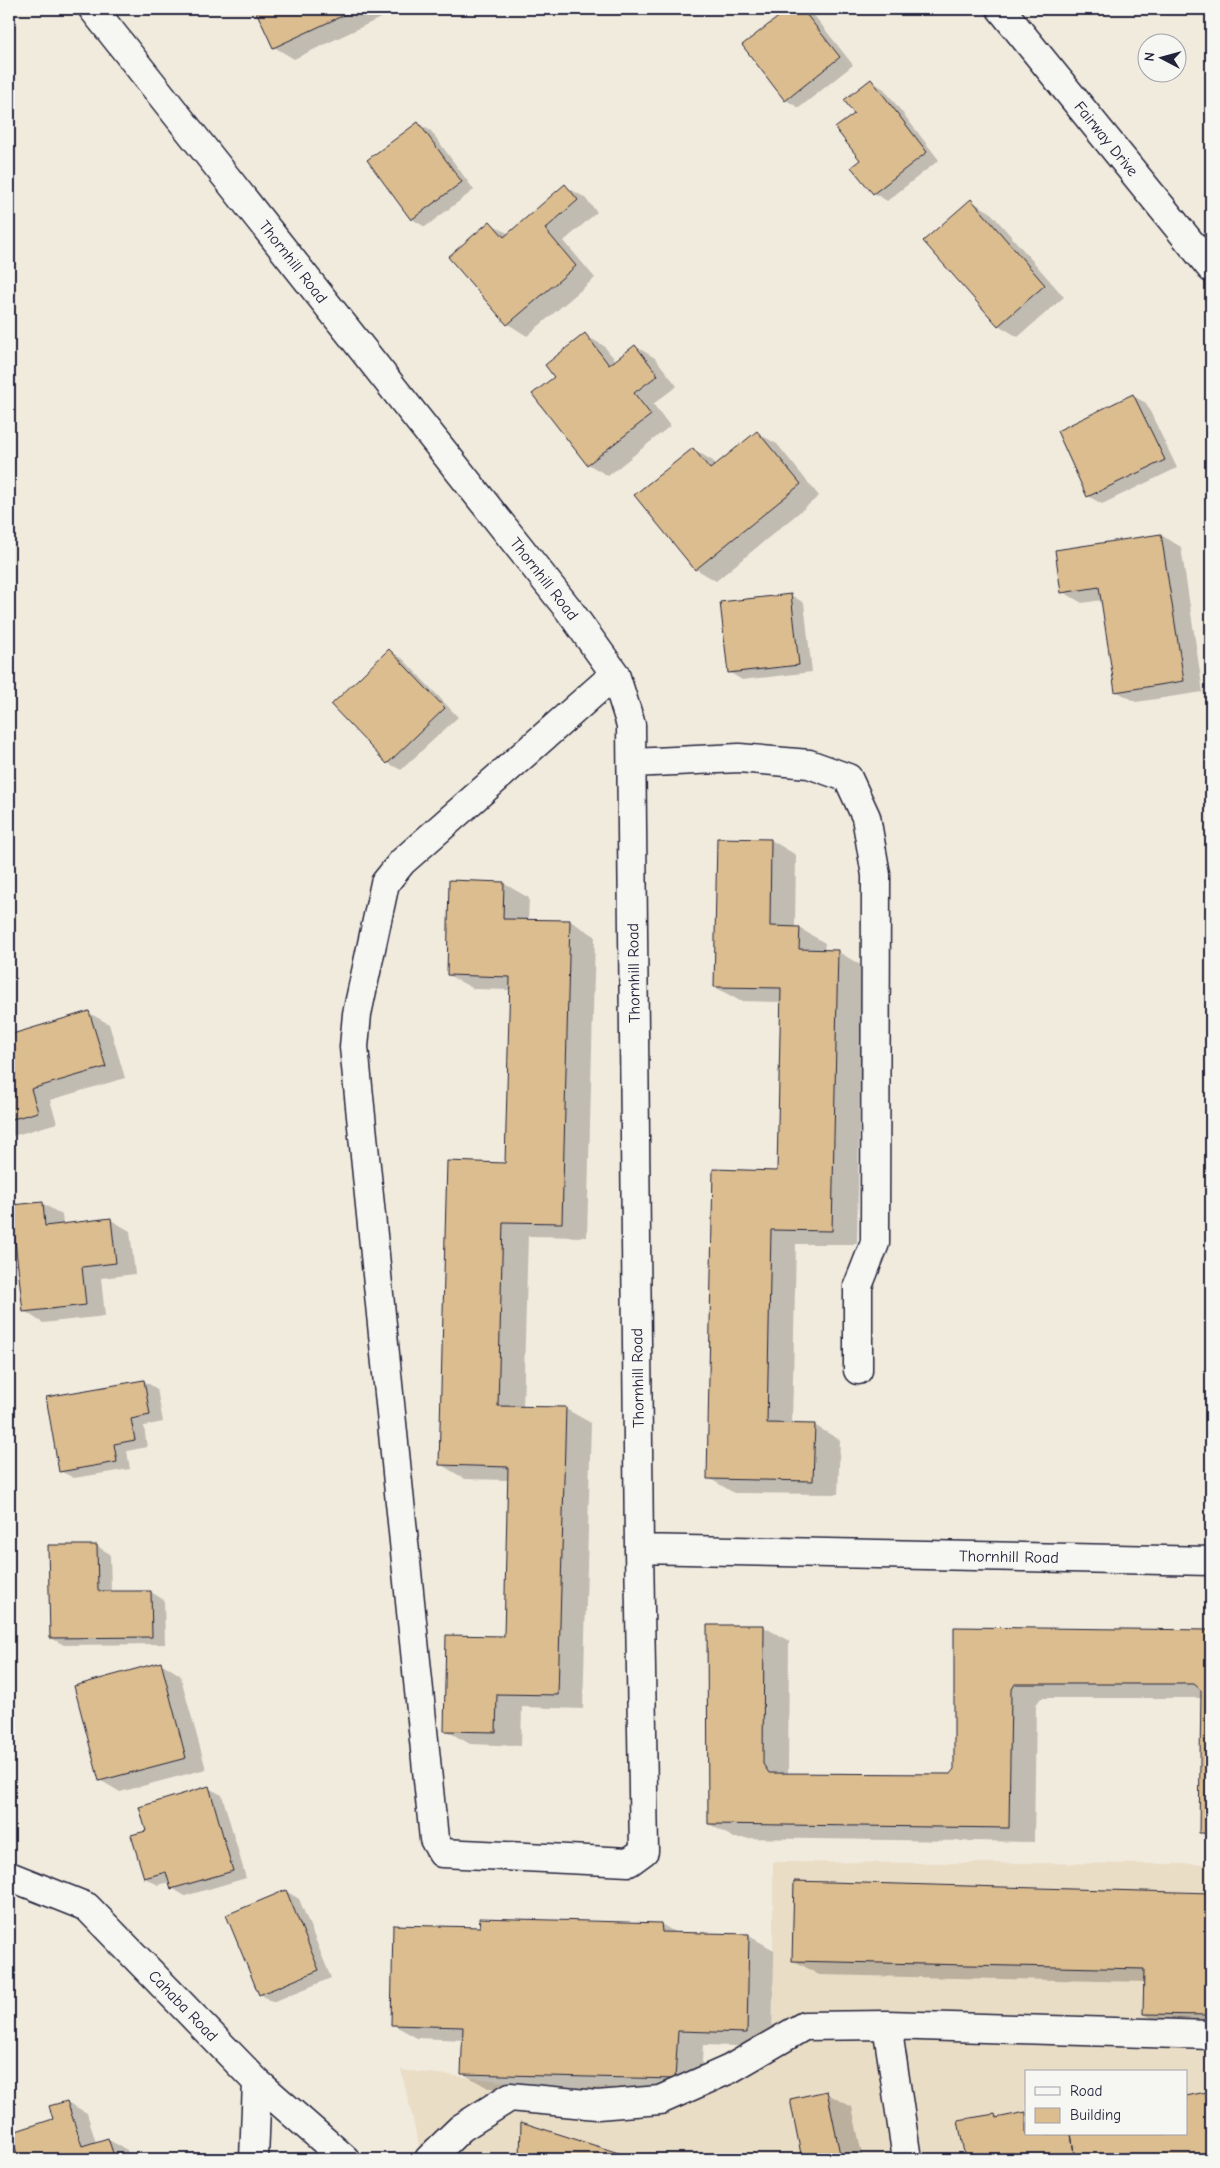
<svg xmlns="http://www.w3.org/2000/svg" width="1220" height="2168" viewBox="0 0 1220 2168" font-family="'Comic Neue',sans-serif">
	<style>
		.built { fill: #eaddc6; fill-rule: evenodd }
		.shadow { fill: #0003 }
		.building { fill: #dbbd8f; stroke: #22223b }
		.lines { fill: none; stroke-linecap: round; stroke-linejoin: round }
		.minor-casing { stroke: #22223b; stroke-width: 31 }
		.minor { stroke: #f6f6f2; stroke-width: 28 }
		.labels { text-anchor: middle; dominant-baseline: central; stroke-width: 4; stroke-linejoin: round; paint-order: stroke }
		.street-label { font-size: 16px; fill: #22223b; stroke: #f6f6f2 }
	</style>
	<rect width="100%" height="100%" fill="#f1ebde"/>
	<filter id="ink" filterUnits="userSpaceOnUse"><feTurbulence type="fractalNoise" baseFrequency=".02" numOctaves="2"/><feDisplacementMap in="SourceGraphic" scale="10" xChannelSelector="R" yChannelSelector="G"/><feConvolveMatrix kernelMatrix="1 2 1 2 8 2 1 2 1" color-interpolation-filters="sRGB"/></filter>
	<g filter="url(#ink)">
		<!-- built -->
		<path class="built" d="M 773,1862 L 1211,1864 L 1211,2159 L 422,2159 L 401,2070 L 567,2088 L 669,2086 L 773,2025 ZM 1026,2072 L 1186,2072 L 1186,2134 L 1026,2134 Z"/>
		<!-- shadow -->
		<path class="shadow" d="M 256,9 L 391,9 L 393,12 L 294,59 L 274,47 Z
			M 777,9 L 809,9 L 853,65 L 799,108 L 786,100 L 782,15 Z
			M 871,81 L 884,89 L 939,160 L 887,201 L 874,193 L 862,160 L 856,114 Z
			M 418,124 L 431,131 L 474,190 L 425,227 L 412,219 Z
			M 565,186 L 584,197 L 597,212 L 564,241 L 595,278 L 527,336 L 508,324 L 490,223 L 509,234 Z
			M 971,201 L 990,212 L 1064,297 L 1018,337 L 998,325 Z
			M 585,335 L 604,346 L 616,361 L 635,346 L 655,358 L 677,386 L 653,404 L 670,426 L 608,476 L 588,464 L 534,394 L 556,377 Z
			M 1133,396 L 1146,403 L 1177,468 L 1102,504 L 1088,496 Z
			M 757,433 L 777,444 L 819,496 L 716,581 L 696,569 L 636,495 L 693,449 L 713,461 L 717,466 Z
			M 1161,535 L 1181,547 L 1203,692 L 1136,702 L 1116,691 L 1102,600 L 1082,603 L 1063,592 Z
			M 791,595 L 804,603 L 812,672 L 742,680 L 729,672 Z
			M 390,651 L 403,659 L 458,717 L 401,770 L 388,763 Z
			M 771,840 L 796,855 L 795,928 L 799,928 L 825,943 L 824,951 L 837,951 L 862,966 L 857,1244 L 796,1244 L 792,1425 L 814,1425 L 840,1440 L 838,1494 L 734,1493 L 709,1478 L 779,1172 L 782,1002 L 740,1001 L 715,987 Z
			M 503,883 L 529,898 L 528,921 L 570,921 L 595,936 L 587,1237 L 528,1236 L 523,1408 L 566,1409 L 591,1423 L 583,1709 L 522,1707 L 521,1746 L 470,1744 L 445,1730 L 505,1637 L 509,1480 L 465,1479 L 440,1464 L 507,1164 L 511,990 L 474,989 L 448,975 Z
			M 89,1013 L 109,1024 L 125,1078 L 50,1100 L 57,1123 L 9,1137 L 9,1037 Z
			M 42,1203 L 62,1215 L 63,1225 L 111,1220 L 130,1231 L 135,1274 L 101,1278 L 105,1316 L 43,1323 L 24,1311 Z
			M 144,1381 L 157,1389 L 163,1422 L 144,1426 L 147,1447 L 127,1451 L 130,1469 L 74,1478 L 60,1471 Z
			M 97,1546 L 110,1554 L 111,1592 L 151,1592 L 164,1600 L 165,1644 L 64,1645 L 51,1638 Z
			M 764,1627 L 789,1641 L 788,1774 L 950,1776 L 956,1769 L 955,1628 L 1211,1631 L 1211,1839 L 1200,1832 L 1202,1698 L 1041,1698 L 1036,1705 L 1034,1842 L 734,1838 L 709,1824 Z
			M 161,1663 L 180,1675 L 206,1769 L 120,1792 L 100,1780 Z
			M 208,1788 L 222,1795 L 246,1878 L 185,1896 L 172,1888 L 170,1882 L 158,1885 L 145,1878 L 147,1832 Z
			M 795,1882 L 1211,1894 L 1211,2029 L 1170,2028 L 1144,2014 L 1145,1982 L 819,1975 L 793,1960 Z
			M 286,1891 L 299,1899 L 331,1978 L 273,2002 L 260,1994 Z
			M 661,1924 L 678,1934 L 749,1936 L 774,1950 L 772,2047 L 703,2045 L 700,2093 L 488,2088 L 462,2073 L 464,2040 L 417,2038 L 392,2024 Z
			M 826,2093 L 852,2107 L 863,2159 L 803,2159 L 792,2100 Z
			M 1211,2093 L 1211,2159 L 966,2159 L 959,2121 L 995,2115 L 1000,2118 L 1026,2113 L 1026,2134 L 1186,2134 L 1186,2095 L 1189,2097 Z
			M 67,2102 L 87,2113 L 96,2143 L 107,2139 L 127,2150 L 130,2159 L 20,2159 L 12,2134 L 55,2120 Z
			M 522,2123 L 624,2156 L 630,2159 L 521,2159 Z"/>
		<!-- building -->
		<path class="building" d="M 255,9 L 357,9 L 273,48 Z
			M 776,9 L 802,9 L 840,57 L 785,101 L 742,45 L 781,15 Z
			M 871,79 L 927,152 L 873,194 L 851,167 L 860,160 L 835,128 L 854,114 L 844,100 Z
			M 418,122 L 462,182 L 411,220 L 367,160 Z
			M 565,184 L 578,200 L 545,229 L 576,266 L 507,325 L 448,257 L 490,221 L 504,237 Z
			M 971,199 L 1045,285 L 998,326 L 923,241 Z
			M 585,333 L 609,365 L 635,345 L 658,375 L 634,393 L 651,415 L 587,465 L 532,394 L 554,377 L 545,365 Z
			M 1133,394 L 1165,460 L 1087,497 L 1057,431 Z
			M 757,431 L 801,484 L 695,570 L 634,495 L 693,448 L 710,469 Z
			M 1161,534 L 1184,681 L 1115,692 L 1099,587 L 1061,593 L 1055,550 Z
			M 791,594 L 799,665 L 728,673 L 720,602 Z
			M 389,649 L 445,708 L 387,764 L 331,705 Z
			M 717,838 L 771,839 L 770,926 L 800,927 L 799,949 L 838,950 L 832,1231 L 771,1230 L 767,1423 L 815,1424 L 813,1481 L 707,1479 L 713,1169 L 777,1171 L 781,988 L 714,987 Z
			M 449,880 L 504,882 L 503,919 L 570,920 L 562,1223 L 503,1222 L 498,1406 L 566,1407 L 558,1695 L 497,1694 L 496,1732 L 444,1731 L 446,1635 L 504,1636 L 508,1467 L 439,1465 L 447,1161 L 505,1163 L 510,977 L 447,975 Z
			M 89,1011 L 106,1067 L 31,1089 L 38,1112 L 9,1120 L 9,1035 Z
			M 43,1202 L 45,1226 L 111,1218 L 116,1263 L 82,1267 L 86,1305 L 23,1312 L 11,1205 Z
			M 144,1380 L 150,1415 L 131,1419 L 135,1440 L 114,1444 L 117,1462 L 59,1472 L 46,1397 Z
			M 48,1545 L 97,1545 L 98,1591 L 151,1591 L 152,1637 L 50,1638 Z
			M 707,1625 L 764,1625 L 763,1764 L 769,1773 L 950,1774 L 954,1769 L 954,1627 L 1211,1630 L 1211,1833 L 1199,1833 L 1201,1690 L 1194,1684 L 1015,1684 L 1011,1691 L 1009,1828 L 708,1824 Z
			M 161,1662 L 186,1758 L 99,1781 L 74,1686 Z
			M 209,1786 L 233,1871 L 171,1889 L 166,1872 L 144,1878 L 131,1835 L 146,1831 L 139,1807 Z
			M 794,1881 L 1211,1893 L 1211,2015 L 1143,2014 L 1144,1969 L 792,1961 Z
			M 286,1890 L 319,1970 L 259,1995 L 226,1915 Z
			M 479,1918 L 661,1923 L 662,1932 L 749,1934 L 747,2033 L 678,2031 L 675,2079 L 461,2074 L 463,2027 L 391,2025 L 393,1925 L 480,1927 Z
			M 827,2091 L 841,2159 L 802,2159 L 790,2099 Z
			M 1211,2091 L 1211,2159 L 1075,2159 L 1071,2134 L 1186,2134 L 1186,2096 Z
			M 67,2101 L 82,2146 L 108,2138 L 115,2159 L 19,2159 L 10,2133 L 53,2119 L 49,2106 Z
			M 1026,2112 L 1026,2134 L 1071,2134 L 1075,2159 L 965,2159 L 958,2120 L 995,2114 L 996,2118 Z
			M 521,2122 L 625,2155 L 625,2159 L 520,2159 Z"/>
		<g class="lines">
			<defs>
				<path id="minor" d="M 93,9 L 569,610 L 615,674 L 631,725 L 639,1549 L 1211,1561
					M 1001,9 L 1211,268
					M 615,674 L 402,862 L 385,883 L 357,1014 L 354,1047 L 434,1839 L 442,1853 L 629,1862 L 644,1851 L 639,1549
					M 632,763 L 739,758 L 809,764 L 848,778 L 866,817 L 876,875 L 875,1243 L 858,1286 L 858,1370
					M 9,1876 L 87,1907 L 257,2082 L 345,2159
					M 887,2025 L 907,2159
					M 254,2159 L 257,2082
					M 429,2159 L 461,2128 L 510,2097 L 597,2105 L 660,2100 L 730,2069 L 804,2026 L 887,2025 L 1211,2035"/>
			</defs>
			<!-- minor casing -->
			<use href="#minor" class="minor-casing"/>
			<!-- minor -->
			<use href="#minor" class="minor"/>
		</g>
	</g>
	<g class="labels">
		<!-- street labels -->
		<g class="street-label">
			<text transform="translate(1106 139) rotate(51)">Fairway Drive</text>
			<text transform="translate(293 262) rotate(52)">Thornhill Road</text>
			<text transform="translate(544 579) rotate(52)">Thornhill Road</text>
			<text transform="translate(634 973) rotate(-91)">Thornhill Road</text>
			<text transform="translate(638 1378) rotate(-91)">Thornhill Road</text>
			<text transform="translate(1009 1557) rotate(1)">Thornhill Road</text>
			<text transform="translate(183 2006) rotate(46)">Cahaba Road</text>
		</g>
	</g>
	<!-- margin -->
	<rect width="1220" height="2168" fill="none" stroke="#f6f6f2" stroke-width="30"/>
	<rect x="15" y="15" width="1190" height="2138" fill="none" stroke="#22223b" stroke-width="2" filter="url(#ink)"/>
	<!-- legend -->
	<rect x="1025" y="2070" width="162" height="65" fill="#f6f6f2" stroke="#a1a1a9"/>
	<rect x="1035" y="2087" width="25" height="8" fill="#f6f6f2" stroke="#a1a1a9"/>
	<text x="1070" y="2096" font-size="15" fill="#22223b">Road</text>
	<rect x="1035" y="2108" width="25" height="15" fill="#dbbd8f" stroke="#a1a1a9"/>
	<text x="1070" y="2120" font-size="15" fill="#22223b">Building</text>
	<!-- north arrow -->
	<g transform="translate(1162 58) rotate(276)"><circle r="24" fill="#f6f6f2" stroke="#a1a1a9"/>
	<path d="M0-4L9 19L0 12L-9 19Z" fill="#22223b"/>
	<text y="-8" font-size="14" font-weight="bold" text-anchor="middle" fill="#22223b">N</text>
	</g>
</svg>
